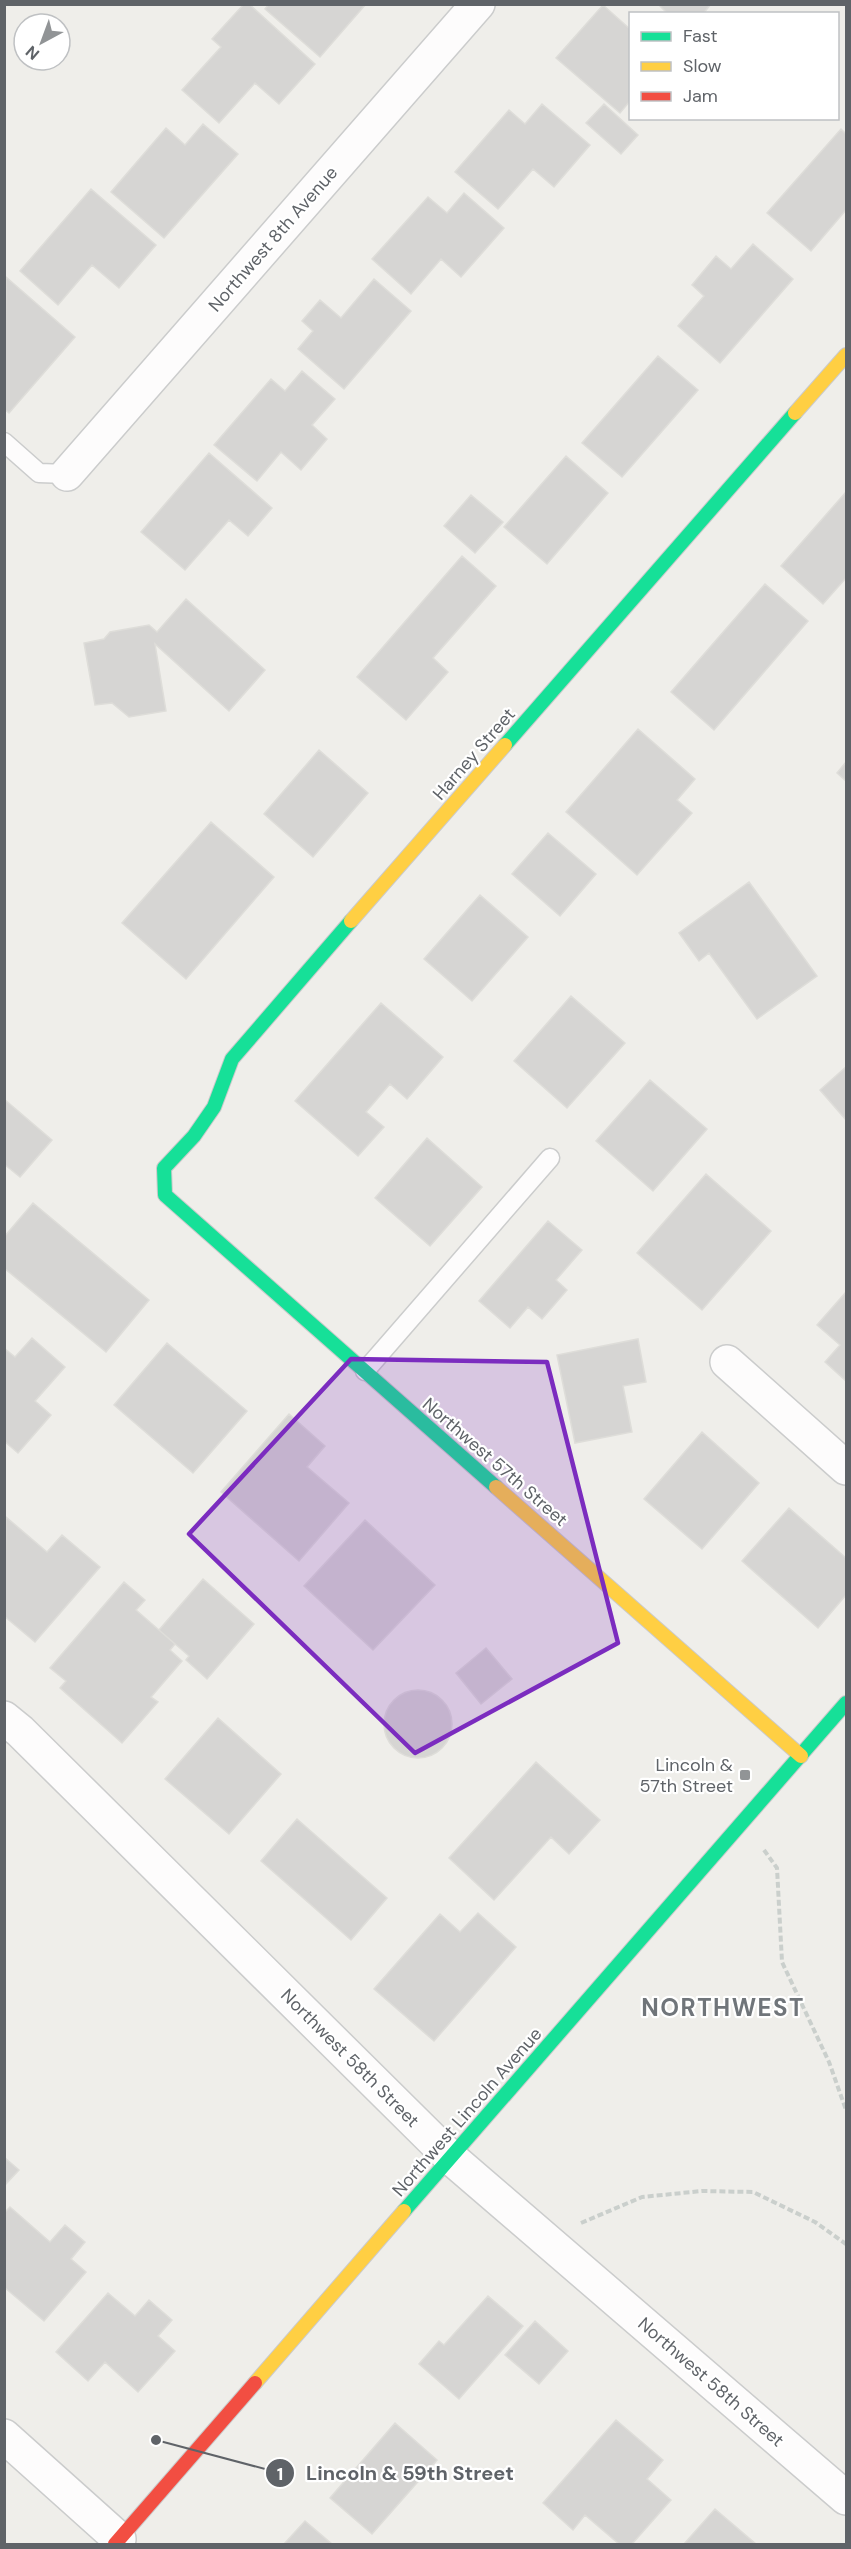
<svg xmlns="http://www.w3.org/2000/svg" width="851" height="2549" viewBox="0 0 851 2549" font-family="'DM Sans',sans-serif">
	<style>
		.building { fill: #d6d5d3; stroke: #deddd9; stroke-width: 1.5 }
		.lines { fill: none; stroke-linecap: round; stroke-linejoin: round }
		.lane-casing { stroke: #cbcccc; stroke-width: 21 }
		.street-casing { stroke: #cbcccc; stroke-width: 36 }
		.fast-casing { stroke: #cacacb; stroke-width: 16 }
		.slow-casing { stroke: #cacacb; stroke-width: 16 }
		.jam-casing { stroke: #cacacb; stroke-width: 16 }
		.path { stroke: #cacfcc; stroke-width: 4; stroke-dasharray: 6 3; stroke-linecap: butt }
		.lane { stroke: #fdfcfc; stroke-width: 18 }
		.street { stroke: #fdfcfc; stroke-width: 33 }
		.fast { stroke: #16e098; stroke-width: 14 }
		.slow { stroke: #ffcf43; stroke-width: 14 }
		.jam { stroke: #f24e42; stroke-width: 14 }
		.marked { fill: #7b2cbf; fill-opacity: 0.2; stroke: #7b2cbf; stroke-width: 4.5; stroke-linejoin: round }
		.poi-dot { fill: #919496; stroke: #fff; stroke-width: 2 }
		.labels { text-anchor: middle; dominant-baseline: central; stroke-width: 4.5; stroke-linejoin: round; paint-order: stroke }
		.street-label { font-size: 18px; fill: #5f6368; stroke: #fff }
		.poi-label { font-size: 18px; fill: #5f6368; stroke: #fff; text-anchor: end }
		.district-label { font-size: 24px; font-weight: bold; letter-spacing: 1.5px; fill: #70757a; stroke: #fff }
		.leader { fill: none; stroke: #5f6368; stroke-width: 2 }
		.callout-dot { fill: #5f6368; stroke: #fff; stroke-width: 2 }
		.mark-label { font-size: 18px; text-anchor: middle; font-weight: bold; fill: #fff }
		.callout-label { font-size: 20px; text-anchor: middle; font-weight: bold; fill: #5f6368; stroke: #fff; stroke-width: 4.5; stroke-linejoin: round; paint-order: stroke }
	</style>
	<rect width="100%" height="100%" fill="#efeeea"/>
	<!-- building -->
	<path class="building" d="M 244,4 L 249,4 L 315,64 L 279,104 L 255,83 L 219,123 L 182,90 L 221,47 L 212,39 Z
		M 269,4 L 366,4 L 320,57 L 265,9 Z
		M 658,4 L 711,4 L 703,14 L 668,14 Z
		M 603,5 L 630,29 L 630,101 L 620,113 L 556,58 Z
		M 542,104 L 590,145 L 554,187 L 533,169 L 498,209 L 455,172 L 509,110 L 525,124 Z
		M 604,104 L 638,135 L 621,154 L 586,123 Z
		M 203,124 L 238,154 L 164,238 L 111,192 L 166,128 L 185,145 Z
		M 841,129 L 846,134 L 846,210 L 811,251 L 767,213 Z
		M 91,189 L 156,245 L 119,288 L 92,265 L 58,305 L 20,271 Z
		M 464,193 L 504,228 L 461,277 L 441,259 L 411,294 L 372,259 L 428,197 L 447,213 Z
		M 753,244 L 793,279 L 720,363 L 678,326 L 704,296 L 692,285 L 716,256 L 731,269 Z
		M 6,277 L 75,337 L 9,413 L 4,409 Z
		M 374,279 L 411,311 L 344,389 L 298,349 L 313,331 L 302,321 L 320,300 L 341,318 Z
		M 658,356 L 698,390 L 622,477 L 582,443 Z
		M 302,371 L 335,399 L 312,425 L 327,439 L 301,470 L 281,452 L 257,481 L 214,445 L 271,379 L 285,391 Z
		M 209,453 L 272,508 L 248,536 L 229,520 L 185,570 L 141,532 Z
		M 566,456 L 608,493 L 547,564 L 504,527 Z
		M 846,492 L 846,578 L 823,604 L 781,566 Z
		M 471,495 L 503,522 L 475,553 L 444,526 Z
		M 462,556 L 496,586 L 433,658 L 448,672 L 406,720 L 357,677 Z
		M 765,584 L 808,621 L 714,730 L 671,692 Z
		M 186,599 L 265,670 L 229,711 L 155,644 L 166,711 L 129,717 L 112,703 L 95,705 L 84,643 L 104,639 L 110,632 L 149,625 L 157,632 Z
		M 638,729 L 695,779 L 677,800 L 692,813 L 637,875 L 566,812 Z
		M 319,750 L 368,793 L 313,857 L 264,814 Z
		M 846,762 L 846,781 L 837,773 Z
		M 211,822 L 274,877 L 186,979 L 122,923 Z
		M 548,833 L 596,874 L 560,916 L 512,874 Z
		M 749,882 L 817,976 L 757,1019 L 709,953 L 699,961 L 679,933 Z
		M 480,895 L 528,937 L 472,1001 L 424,959 Z
		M 571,996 L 625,1043 L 567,1108 L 514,1061 Z
		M 381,1003 L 443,1057 L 407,1099 L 390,1084 L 366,1112 L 384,1127 L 358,1156 L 295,1101 Z
		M 846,1067 L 846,1120 L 820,1090 Z
		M 650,1080 L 707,1129 L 653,1191 L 596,1141 Z
		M 4,1099 L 52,1140 L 20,1177 L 4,1164 Z
		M 427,1138 L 482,1187 L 430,1246 L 375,1198 Z
		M 706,1174 L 771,1231 L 702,1310 L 637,1253 Z
		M 33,1203 L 149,1300 L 106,1352 L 4,1268 L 4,1237 Z
		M 548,1221 L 582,1250 L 556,1280 L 567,1290 L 542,1319 L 528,1307 L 510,1328 L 479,1301 Z
		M 846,1292 L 846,1381 L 825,1362 L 840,1345 L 817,1325 Z
		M 32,1338 L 65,1367 L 35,1401 L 51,1415 L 18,1453 L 4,1441 L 4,1348 L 15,1357 Z
		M 638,1339 L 646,1382 L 623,1386 L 632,1432 L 575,1443 L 557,1355 Z
		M 167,1343 L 247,1411 L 193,1473 L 114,1405 Z
		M 289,1414 L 325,1446 L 307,1467 L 349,1503 L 299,1561 L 221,1492 Z
		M 702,1432 L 759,1483 L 702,1549 L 644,1499 Z
		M 789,1508 L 846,1558 L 846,1595 L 818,1628 L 742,1561 Z
		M 6,1517 L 47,1552 L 62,1535 L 100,1567 L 35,1642 L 4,1616 Z
		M 365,1520 L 435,1585 L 373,1650 L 304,1586 Z
		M 203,1579 L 254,1624 L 207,1679 L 186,1660 L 189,1656 L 159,1630 Z
		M 124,1582 L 145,1600 L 136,1610 L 175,1644 L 170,1650 L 182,1661 L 151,1697 L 158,1702 L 122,1743 L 60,1688 L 66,1681 L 50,1668 Z
		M 486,1648 L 512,1679 L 481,1704 L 456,1673 Z
		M384 1724a34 34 0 1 1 68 0a34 34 0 1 1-68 0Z
		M 218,1718 L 281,1774 L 229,1834 L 165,1779 Z
		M 536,1762 L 600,1820 L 569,1854 L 551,1837 L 494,1900 L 449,1858 Z
		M 297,1819 L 387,1898 L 351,1940 L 261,1861 Z
		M 478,1913 L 516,1947 L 434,2041 L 374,1989 L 440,1914 L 460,1932 Z
		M 4,2157 L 19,2170 L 4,2186 Z
		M 10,2207 L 50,2242 L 65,2225 L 85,2242 L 71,2259 L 86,2272 L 44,2321 L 4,2287 L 4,2213 Z
		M 108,2293 L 135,2316 L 149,2300 L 172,2320 L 158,2336 L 175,2351 L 138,2392 L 105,2362 L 88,2381 L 56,2352 Z
		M 488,2296 L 523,2326 L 459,2399 L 419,2364 L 439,2341 L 444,2345 Z
		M 535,2321 L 568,2351 L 539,2384 L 505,2355 Z
		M 616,2420 L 663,2460 L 647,2479 L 671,2500 L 632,2544 L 619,2544 L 585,2515 L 573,2530 L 543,2503 Z
		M 395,2423 L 437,2460 L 372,2534 L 330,2498 Z
		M 715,2509 L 756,2544 L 684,2544 Z
		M 305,2521 L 332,2544 L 284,2544 Z"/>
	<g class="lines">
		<defs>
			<path id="lane" d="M 4,442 L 39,473 L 67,474
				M 365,1371 L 550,1158"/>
			<path id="street" d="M 67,474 L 478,4
				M 727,1362 L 846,1468
				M 4,1718 L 20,1731 L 451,2158 L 846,2498
				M 4,2436 L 119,2539"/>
			<path id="fast" d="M 505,745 L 795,413
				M 351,921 L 232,1059 L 214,1107 L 194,1136 L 164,1168 L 165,1195 L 496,1487
				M 404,2211 L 846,1703"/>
			<path id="slow" d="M 795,413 L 846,355
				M 351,921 L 505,745
				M 496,1487 L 801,1756
				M 255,2383 L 404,2211"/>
			<path id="jam" d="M 115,2544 L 255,2383"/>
		</defs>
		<!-- lane casing -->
		<use href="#lane" class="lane-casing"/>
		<!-- street casing -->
		<use href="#street" class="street-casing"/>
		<!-- fast casing -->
		<use href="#fast" class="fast-casing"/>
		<!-- slow casing -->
		<use href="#slow" class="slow-casing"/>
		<!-- jam casing -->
		<use href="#jam" class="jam-casing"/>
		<!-- path -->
		<path class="path" d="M 764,1850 L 777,1868 L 782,1962 L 829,2062 L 846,2110
			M 581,2223 L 642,2197 L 702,2191 L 753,2192 L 815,2222 L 846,2244"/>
		<!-- lane -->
		<use href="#lane" class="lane"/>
		<!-- street -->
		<use href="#street" class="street"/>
		<!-- fast -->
		<use href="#fast" class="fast"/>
		<!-- slow -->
		<use href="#slow" class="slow"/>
		<!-- jam -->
		<use href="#jam" class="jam"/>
	</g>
	<!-- marked area -->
	<path class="marked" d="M 351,1359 L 547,1362 L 618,1643 L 415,1753 L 189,1534 Z"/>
	<!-- markers -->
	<rect class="poi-dot" x="739" y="1769" width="12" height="12" rx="3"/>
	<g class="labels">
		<!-- street labels -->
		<g class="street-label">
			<text transform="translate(273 239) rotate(-49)">Northwest 8th Avenue</text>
			<text transform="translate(474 754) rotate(-49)">Harney Street</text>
			<text transform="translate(495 1462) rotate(41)">Northwest 57th Street</text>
			<text transform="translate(350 2058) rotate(45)">Northwest 58th Street</text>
			<text transform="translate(467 2112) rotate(-49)">Northwest Lincoln Avenue</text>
			<text transform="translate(711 2382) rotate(41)">Northwest 58th Street</text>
		</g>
		<!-- poi labels -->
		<g class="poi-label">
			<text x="733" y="1765">Lincoln &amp;<tspan x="733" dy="21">57th Street</tspan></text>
		</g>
		<!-- district labels -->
		<g class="district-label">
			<text x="723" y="2007">NORTHWEST</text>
		</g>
	</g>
	<!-- callouts -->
	<path class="leader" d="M156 2440L280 2473"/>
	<g class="callout-dot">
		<circle cx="156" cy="2440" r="6"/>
		<circle cx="280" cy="2473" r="15"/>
	</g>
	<g class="mark-label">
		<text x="280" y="2480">1</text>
	</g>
	<g class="callout-label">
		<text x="410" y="2480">Lincoln &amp; 59th Street</text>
	</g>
	<!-- border -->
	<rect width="851" height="2549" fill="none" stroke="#5f6368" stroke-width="12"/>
	<!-- legend -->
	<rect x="629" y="12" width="210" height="108" fill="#ffffff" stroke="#bfc1c3" stroke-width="1.5"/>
	<rect x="641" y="32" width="30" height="9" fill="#16e098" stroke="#bfc1c3" stroke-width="1.5"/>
	<text x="683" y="42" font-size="18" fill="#5f6368">Fast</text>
	<rect x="641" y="62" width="30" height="9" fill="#ffcf43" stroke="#bfc1c3" stroke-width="1.5"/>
	<text x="683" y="72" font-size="18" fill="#5f6368">Slow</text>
	<rect x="641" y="92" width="30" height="9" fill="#f24e42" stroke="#bfc1c3" stroke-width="1.5"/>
	<text x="683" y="102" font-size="18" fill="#5f6368">Jam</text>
	<!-- north arrow -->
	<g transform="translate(42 42) rotate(221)"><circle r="28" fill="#ffffff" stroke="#bfc1c3" stroke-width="1.5"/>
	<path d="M0-4.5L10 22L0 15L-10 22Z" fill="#919496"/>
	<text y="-9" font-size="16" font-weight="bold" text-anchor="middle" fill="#5f6368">N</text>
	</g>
</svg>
